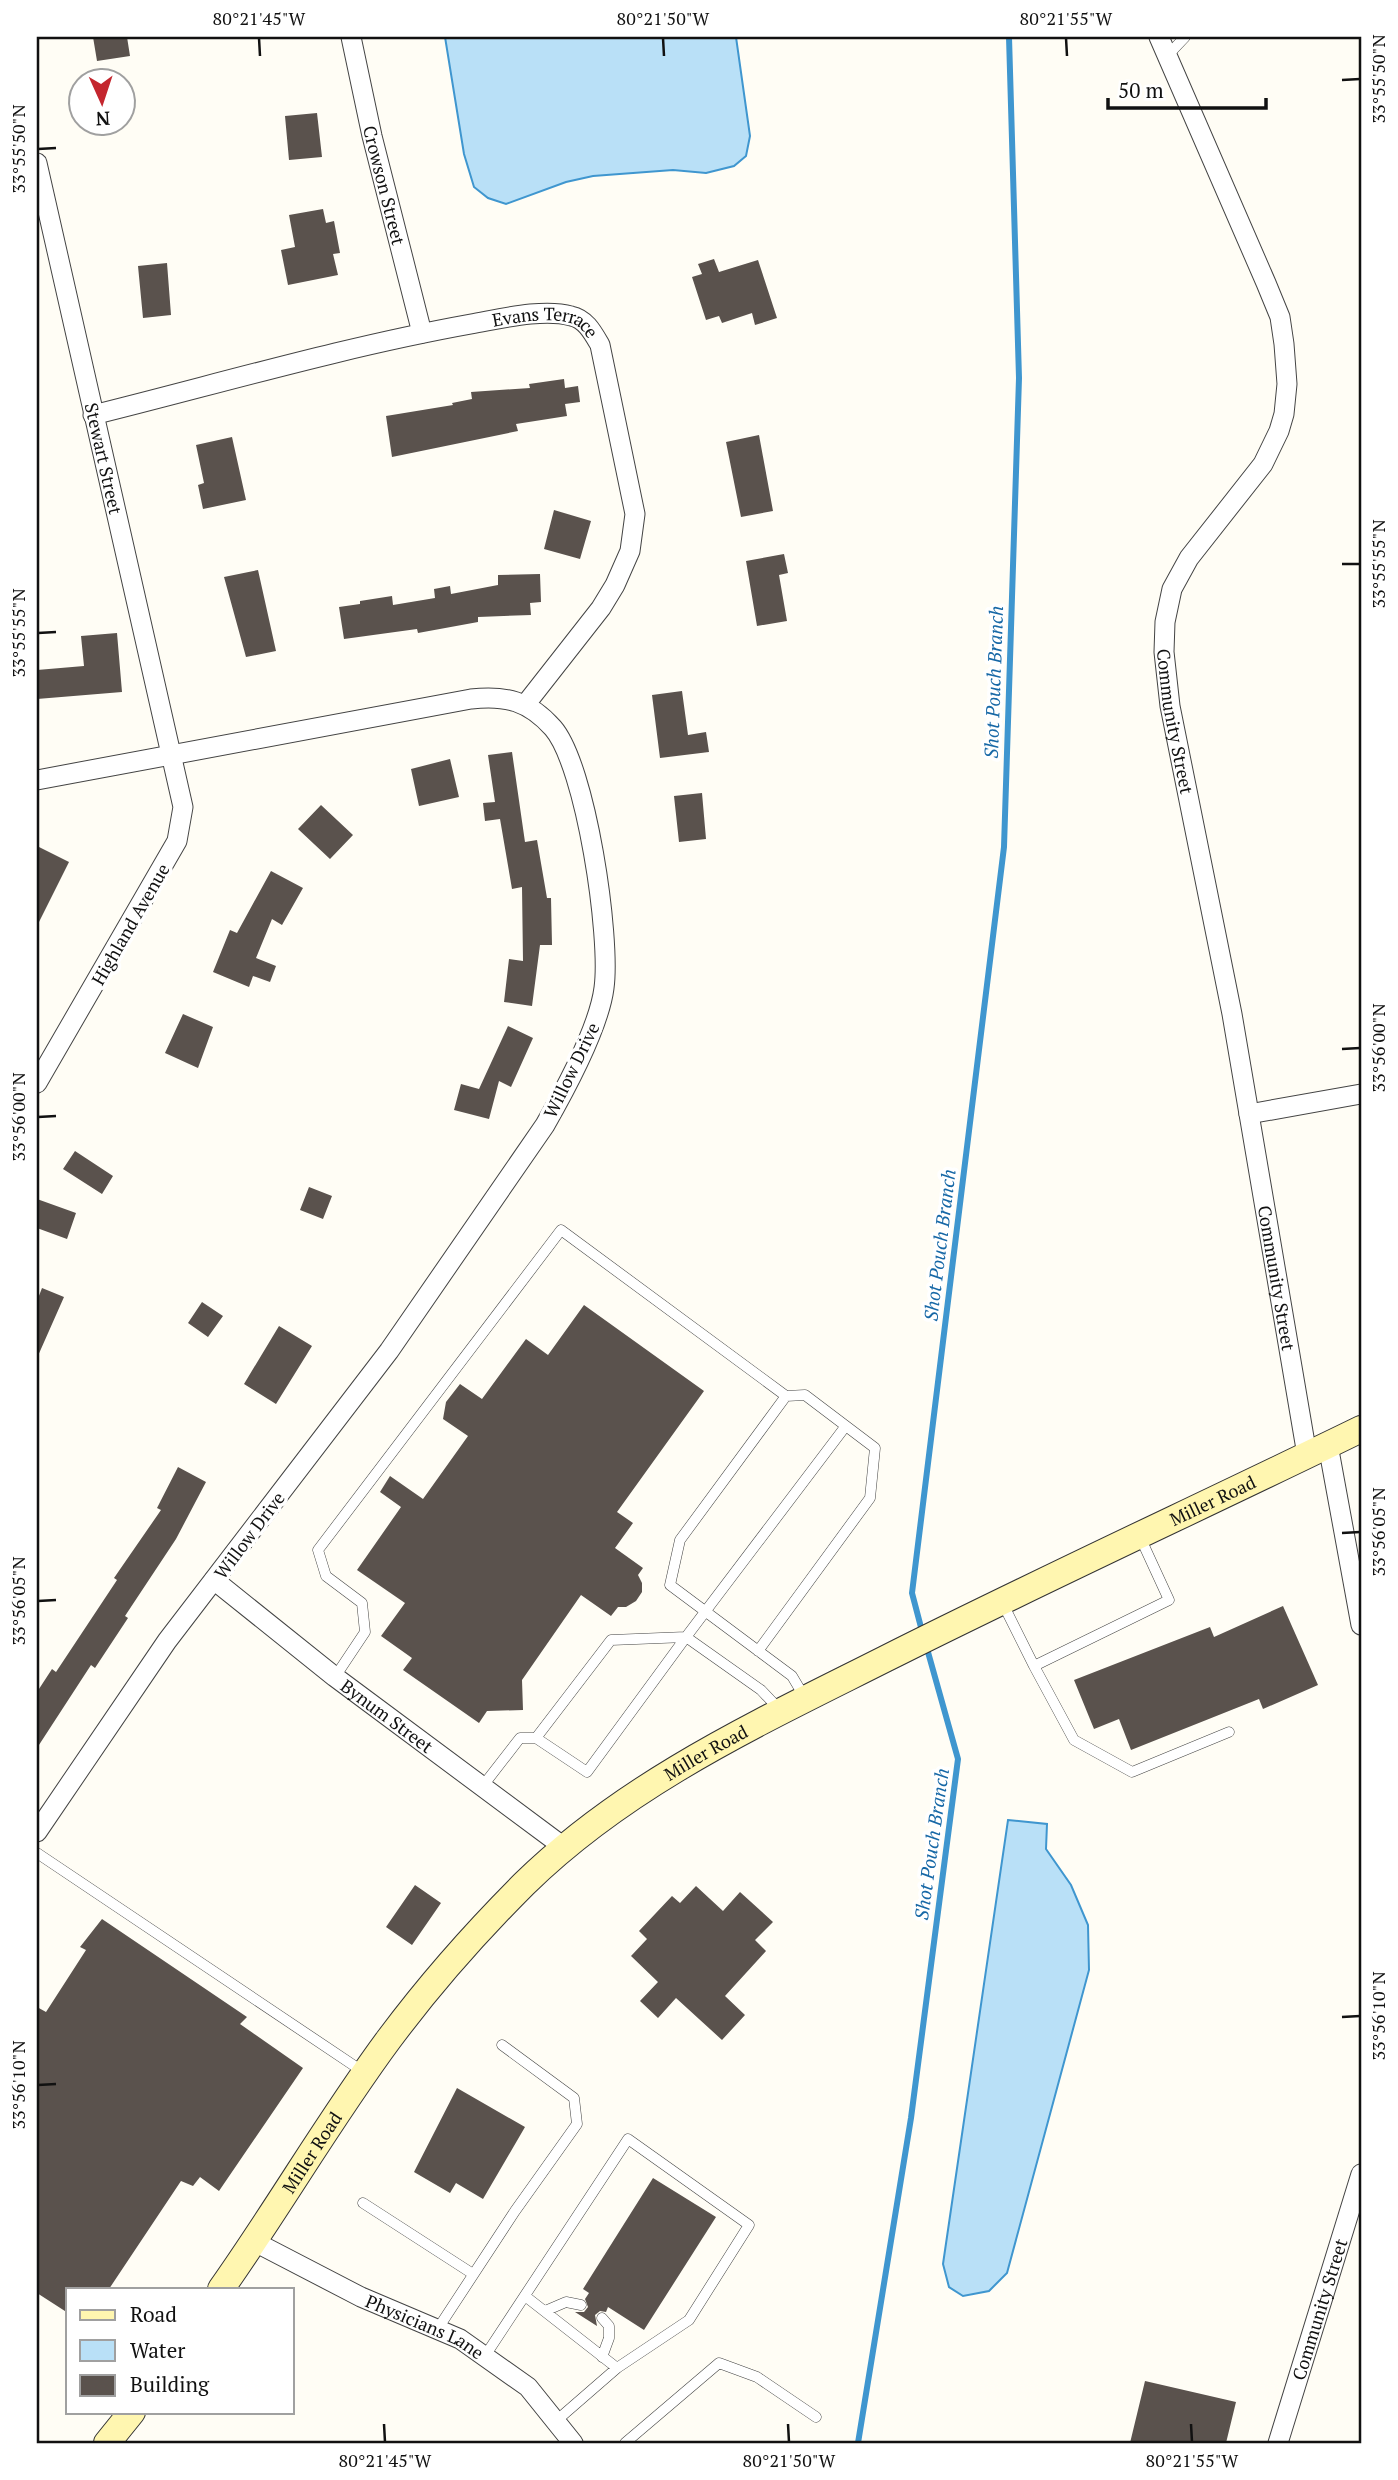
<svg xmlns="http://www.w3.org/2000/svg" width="1398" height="2480" viewBox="0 0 1398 2480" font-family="'PT Serif',serif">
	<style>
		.water { fill: #b9e0f7; stroke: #3f96cf; stroke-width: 2 }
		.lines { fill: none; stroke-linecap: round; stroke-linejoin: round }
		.stream { stroke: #3f96cf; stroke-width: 6 }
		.building { fill: #5a524d }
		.service-casing { stroke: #444; stroke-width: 11 }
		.minor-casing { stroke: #444; stroke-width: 21 }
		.secondary-casing { stroke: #333; stroke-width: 28 }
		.service { stroke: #fff; stroke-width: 10 }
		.minor { stroke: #fff; stroke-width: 19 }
		.secondary { stroke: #fff6b0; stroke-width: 26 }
		.ticks { fill: none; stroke: #111; stroke-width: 2.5 }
		.labels { text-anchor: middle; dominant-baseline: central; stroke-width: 7; stroke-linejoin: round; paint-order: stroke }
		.street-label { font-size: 18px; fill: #111; stroke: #fff }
		.water-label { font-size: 19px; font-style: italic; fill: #1768a6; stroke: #fff }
		.neatline { fill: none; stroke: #111; stroke-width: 2.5 }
		.ticks-label { font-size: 18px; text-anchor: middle; fill: #111 }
	</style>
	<rect width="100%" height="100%" fill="#fffdf5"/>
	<!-- water -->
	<path class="water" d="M 445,37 L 736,37 L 750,136 L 746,156 L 734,166 L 706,173 L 673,170 L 593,176 L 566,182 L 506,204 L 488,198 L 474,187 L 464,154 Z
		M 1008,1820 L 1047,1824 L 1046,1849 L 1071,1885 L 1088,1925 L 1089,1970 L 1007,2273 L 989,2291 L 963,2296 L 949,2287 L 943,2264 Z"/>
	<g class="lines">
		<!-- stream -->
		<path class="stream" d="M 923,1635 L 912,1593 L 1004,847 L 1019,378 L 1009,37
			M 858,2443 L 911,2118 L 958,1759 L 926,1645"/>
	</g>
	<!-- building -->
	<path class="building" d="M 93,37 L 127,37 L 130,56 L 97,61 Z
		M 317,113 L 322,157 L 289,160 L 285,116 Z
		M 323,209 L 326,223 L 334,221 L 340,253 L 333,254 L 338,275 L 288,285 L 281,250 L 295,247 L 289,215 Z
		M 714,259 L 719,272 L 758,260 L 777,318 L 755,325 L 752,313 L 722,323 L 719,316 L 706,320 L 692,277 L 702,274 L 698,264 Z
		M 167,263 L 171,315 L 143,318 L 138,266 Z
		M 564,379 L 565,388 L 578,386 L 580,402 L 565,404 L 567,416 L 516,424 L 518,431 L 392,457 L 386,416 L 453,405 L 452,403 L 472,399 L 471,392 L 530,388 L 529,384 Z
		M 759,435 L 773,511 L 741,517 L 726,442 Z
		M 232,437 L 246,500 L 203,509 L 198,485 L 204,483 L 196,445 Z
		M 554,510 L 591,521 L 580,559 L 544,549 Z
		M 784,554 L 788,573 L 779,575 L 787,621 L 757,626 L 746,561 Z
		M 258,570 L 276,651 L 246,657 L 224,577 Z
		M 540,574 L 541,602 L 530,603 L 531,615 L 478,617 L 478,622 L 418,633 L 417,629 L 344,639 L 339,607 L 360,604 L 360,601 L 392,596 L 393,605 L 435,598 L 434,589 L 450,586 L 451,594 L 498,585 L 498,575 Z
		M 117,633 L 122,692 L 37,699 L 37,670 L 84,666 L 81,636 Z
		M 682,691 L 688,735 L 706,732 L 709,752 L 660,758 L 652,695 Z
		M 512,752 L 525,842 L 537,840 L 547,898 L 551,898 L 552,945 L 540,945 L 532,1006 L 504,1002 L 509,959 L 523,961 L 522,887 L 512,889 L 500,819 L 485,821 L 483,803 L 495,802 L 488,755 Z
		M 450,759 L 459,797 L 419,806 L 411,769 Z
		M 702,793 L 706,839 L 679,842 L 674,796 Z
		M 321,805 L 353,835 L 330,859 L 298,829 Z
		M 37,846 L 69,862 L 37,926 Z
		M 271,871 L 303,888 L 282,925 L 272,919 L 256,958 L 276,966 L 270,982 L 253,976 L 249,987 L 213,972 L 230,930 L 237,933 Z
		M 183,1014 L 213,1027 L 198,1068 L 165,1053 Z
		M 508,1026 L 533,1038 L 511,1087 L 499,1081 L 489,1119 L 454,1110 L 461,1084 L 479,1089 Z
		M 75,1151 L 113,1176 L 102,1194 L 63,1169 Z
		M 309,1187 L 332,1196 L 323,1219 L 300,1210 Z
		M 37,1199 L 76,1213 L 67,1239 L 37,1228 Z
		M 42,1288 L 64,1297 L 37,1358 L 37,1301 Z
		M 202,1302 L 223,1316 L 208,1337 L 188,1323 Z
		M 584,1305 L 704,1391 L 617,1512 L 633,1523 L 615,1548 L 643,1568 L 638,1575 L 642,1583 L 642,1592 L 636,1601 L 626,1607 L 618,1607 L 611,1616 L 581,1595 L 522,1680 L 523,1710 L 487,1711 L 479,1723 L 403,1670 L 412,1658 L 381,1636 L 405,1603 L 357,1570 L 401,1507 L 380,1492 L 390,1476 L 423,1499 L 468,1436 L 443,1419 L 446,1402 L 460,1384 L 482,1399 L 526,1339 L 548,1355 Z
		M 279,1326 L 312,1346 L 276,1404 L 244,1384 Z
		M 178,1467 L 206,1482 L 176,1539 L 125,1616 L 128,1618 L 95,1668 L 91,1665 L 37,1748 L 37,1692 L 52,1669 L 56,1672 L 117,1580 L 114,1578 L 161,1510 L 157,1508 Z
		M 1283,1606 L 1318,1685 L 1263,1709 L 1259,1699 L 1131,1750 L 1119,1719 L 1094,1729 L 1074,1680 L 1210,1627 L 1214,1637 Z
		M 415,1885 L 441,1903 L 412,1945 L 386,1927 Z
		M 696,1886 L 723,1911 L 740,1892 L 773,1922 L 755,1940 L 766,1951 L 725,1996 L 745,2015 L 722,2040 L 676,1998 L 658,2018 L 640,2001 L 658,1982 L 631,1956 L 647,1939 L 639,1931 L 672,1896 L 680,1903 Z
		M 102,1919 L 247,2017 L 240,2024 L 303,2068 L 219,2191 L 200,2177 L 193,2186 L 181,2181 L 109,2289 L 68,2289 L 68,2313 L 37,2293 L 37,2007 L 46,2012 L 86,1950 L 80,1947 Z
		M 457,2088 L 525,2127 L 483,2199 L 456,2183 L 450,2193 L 414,2172 Z
		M 653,2178 L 716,2217 L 644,2330 L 608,2307 L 606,2312 L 600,2311 L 595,2315 L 597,2326 L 575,2312 L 584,2312 L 588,2307 L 585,2299 L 589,2293 L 583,2289 Z
		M 1145,2381 L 1236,2402 L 1226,2443 L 1130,2443 Z"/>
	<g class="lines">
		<defs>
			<path id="service" d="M 1167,56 L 1185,37
				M 786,1396 L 680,1540 L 670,1585 L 792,1676 L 805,1698
				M 1140,1537 L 1169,1600 L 1034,1666 L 1074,1740 L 1132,1772 L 1229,1732
				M 1003,1604 L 1034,1666
				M 335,1677 L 365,1632 L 362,1603 L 326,1576 L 318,1550 L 561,1230 L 786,1396 L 805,1395 L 875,1448 L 870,1498 L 758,1651
				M 780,1710 L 761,1690 L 686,1637 L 611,1640 L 536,1738 L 587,1772 L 686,1637 L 845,1427
				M 482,1787 L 520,1738 L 536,1738
				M 37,1853 L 365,2073
				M 363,2203 L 473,2274
				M 525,2296 L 617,2368
				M 545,2311 L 566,2302 L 581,2305
				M 602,2318 L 609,2326 L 609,2338 L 602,2357
				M 437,2330 L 515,2211 L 577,2124 L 574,2098 L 502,2045
				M 485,2356 L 628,2139 L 749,2225 L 689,2320 L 617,2368 L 556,2421
				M 625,2443 L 719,2363 L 757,2377 L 816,2417"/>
			<g id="minor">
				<path id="s1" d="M 351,37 L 372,136 L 422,333"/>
				<path id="s2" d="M 1159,37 L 1266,283 L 1280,317 L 1284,344 L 1287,384 L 1284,414 L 1279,431 L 1263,464 L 1189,558 L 1172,589 L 1165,622 L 1164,652 L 1170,706 L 1232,1014 L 1307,1455"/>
				<path id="s3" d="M 37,163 L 183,807 L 177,841 L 37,1083"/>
				<path id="s4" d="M 93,415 C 218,384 343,347 471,324 C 500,319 543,308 571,316 C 586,319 593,333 600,345 L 635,514 L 630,551 L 615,585 L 601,608 L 525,705"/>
				<path d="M 37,780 L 471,699 C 506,695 529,701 553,728 C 586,766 611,937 604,988 C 599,1027 565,1090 545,1125 L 389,1351 L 167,1641 L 37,1832"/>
				<path d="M 1249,1114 L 1361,1094"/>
				<path d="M 1328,1445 L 1361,1625"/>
				<path id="s5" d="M 214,1580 L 335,1677 L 565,1848"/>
				<path id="s6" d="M 253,2241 L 361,2297 L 460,2339 L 528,2387 L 573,2443"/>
				<path id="s7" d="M 1278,2443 L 1361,2174"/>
			</g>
			<g id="secondary">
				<path id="s8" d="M 221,2289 C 279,2207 329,2120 389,2039 C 430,1984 476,1932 524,1884 C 627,1783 758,1723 885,1659 C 1042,1580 1203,1506 1361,1429"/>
				<path d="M 107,2443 L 132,2412"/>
			</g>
		</defs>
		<!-- service casing -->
		<use href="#service" class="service-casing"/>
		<!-- minor casing -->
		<use href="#minor" class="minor-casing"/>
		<!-- secondary casing -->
		<use href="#secondary" class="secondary-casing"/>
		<!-- service -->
		<use href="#service" class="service"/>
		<!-- minor -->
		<use href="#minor" class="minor"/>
		<!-- secondary -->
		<use href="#secondary" class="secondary"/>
	</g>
	<!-- ticks -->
	<path class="ticks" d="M 259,38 L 260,56M 663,38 L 664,56M 1066,38 L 1067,56M 1342,80 L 1360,79M 38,149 L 56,148M 1342,564 L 1360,564M 38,633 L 56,632M 1342,1049 L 1360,1048M 38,1117 L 56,1116M 1342,1533 L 1360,1532M 38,1601 L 56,1600M 1342,2017 L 1360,2016M 38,2085 L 56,2084M 384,2424 L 385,2442M 788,2424 L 789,2442M 1191,2424 L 1192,2442"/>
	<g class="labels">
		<!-- street labels -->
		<g class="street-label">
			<text stroke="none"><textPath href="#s1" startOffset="152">Crowson Street</textPath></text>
			<text stroke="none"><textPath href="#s4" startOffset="466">Evans Terrace</textPath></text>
			<text stroke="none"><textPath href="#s3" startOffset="303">Stewart Street</textPath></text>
			<text stroke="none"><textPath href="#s2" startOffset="746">Community Street</textPath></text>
			<text transform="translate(130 924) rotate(-60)">Highland Avenue</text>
			<text transform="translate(571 1070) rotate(-64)">Willow Drive</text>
			<text stroke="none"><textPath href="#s2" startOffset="1312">Community Street</textPath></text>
			<text stroke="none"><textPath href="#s8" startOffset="1298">Miller Road</textPath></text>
			<text transform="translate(249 1535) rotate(-53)">Willow Drive</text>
			<text stroke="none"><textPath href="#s5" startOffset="220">Bynum Street</textPath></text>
			<text stroke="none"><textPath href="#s8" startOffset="732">Miller Road</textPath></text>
			<text stroke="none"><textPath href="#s8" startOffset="164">Miller Road</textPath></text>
			<text stroke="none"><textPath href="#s7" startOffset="140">Community Street</textPath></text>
			<text stroke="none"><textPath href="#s6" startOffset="192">Physicians Lane</textPath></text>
		</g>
		<!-- water labels -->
		<g class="water-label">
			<text transform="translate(993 682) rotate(-88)">Shot Pouch Branch</text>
			<text transform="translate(939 1245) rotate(-83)">Shot Pouch Branch</text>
			<text transform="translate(931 1844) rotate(-82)">Shot Pouch Branch</text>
		</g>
	</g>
	<!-- border -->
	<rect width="1398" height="2480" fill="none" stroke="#ffffff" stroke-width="77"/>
	<!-- legend -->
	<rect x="66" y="2288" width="228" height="126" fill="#ffffff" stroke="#a0a0a0" stroke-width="2"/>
	<rect x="80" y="2310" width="35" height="10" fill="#fff6b0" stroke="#a0a0a0" stroke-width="2"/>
	<text x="130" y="2322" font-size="21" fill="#111111">Road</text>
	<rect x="80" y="2340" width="35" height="21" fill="#b9e0f7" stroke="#a0a0a0" stroke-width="2"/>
	<text x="130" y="2358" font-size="21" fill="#111111">Water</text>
	<rect x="80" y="2375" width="35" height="21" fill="#5a524d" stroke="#a0a0a0" stroke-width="2"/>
	<text x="130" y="2392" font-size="21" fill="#111111">Building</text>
	<!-- north arrow -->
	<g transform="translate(102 102) rotate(177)"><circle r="33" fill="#ffffff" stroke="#a0a0a0" stroke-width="2"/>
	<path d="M0-5L12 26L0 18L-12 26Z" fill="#c4262e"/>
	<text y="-10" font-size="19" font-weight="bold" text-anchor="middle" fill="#111111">N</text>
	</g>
	<!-- scale -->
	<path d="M1108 98v10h158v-10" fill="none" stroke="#111111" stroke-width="3.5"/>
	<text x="1118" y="98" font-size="21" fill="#111111" stroke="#ffffff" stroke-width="5" paint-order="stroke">50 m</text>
	<rect x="38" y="38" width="1322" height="2404" class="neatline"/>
	<g class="ticks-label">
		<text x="259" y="25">80°21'45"W</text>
		<text x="663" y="25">80°21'50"W</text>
		<text x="1066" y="25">80°21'55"W</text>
		<text transform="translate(1379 79) rotate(-90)" y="6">33°55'50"N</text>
		<text transform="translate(19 149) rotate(-90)" y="6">33°55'50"N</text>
		<text transform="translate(1379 564) rotate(-90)" y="6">33°55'55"N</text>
		<text transform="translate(19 633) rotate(-90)" y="6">33°55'55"N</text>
		<text transform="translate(1379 1048) rotate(-90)" y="6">33°56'00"N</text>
		<text transform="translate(19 1117) rotate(-90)" y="6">33°56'00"N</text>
		<text transform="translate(1379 1532) rotate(-90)" y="6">33°56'05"N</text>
		<text transform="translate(19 1601) rotate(-90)" y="6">33°56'05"N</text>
		<text transform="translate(1379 2016) rotate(-90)" y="6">33°56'10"N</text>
		<text transform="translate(19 2085) rotate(-90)" y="6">33°56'10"N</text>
		<text x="385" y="2467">80°21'45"W</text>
		<text x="789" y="2467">80°21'50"W</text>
		<text x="1192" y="2467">80°21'55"W</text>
	</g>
</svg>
